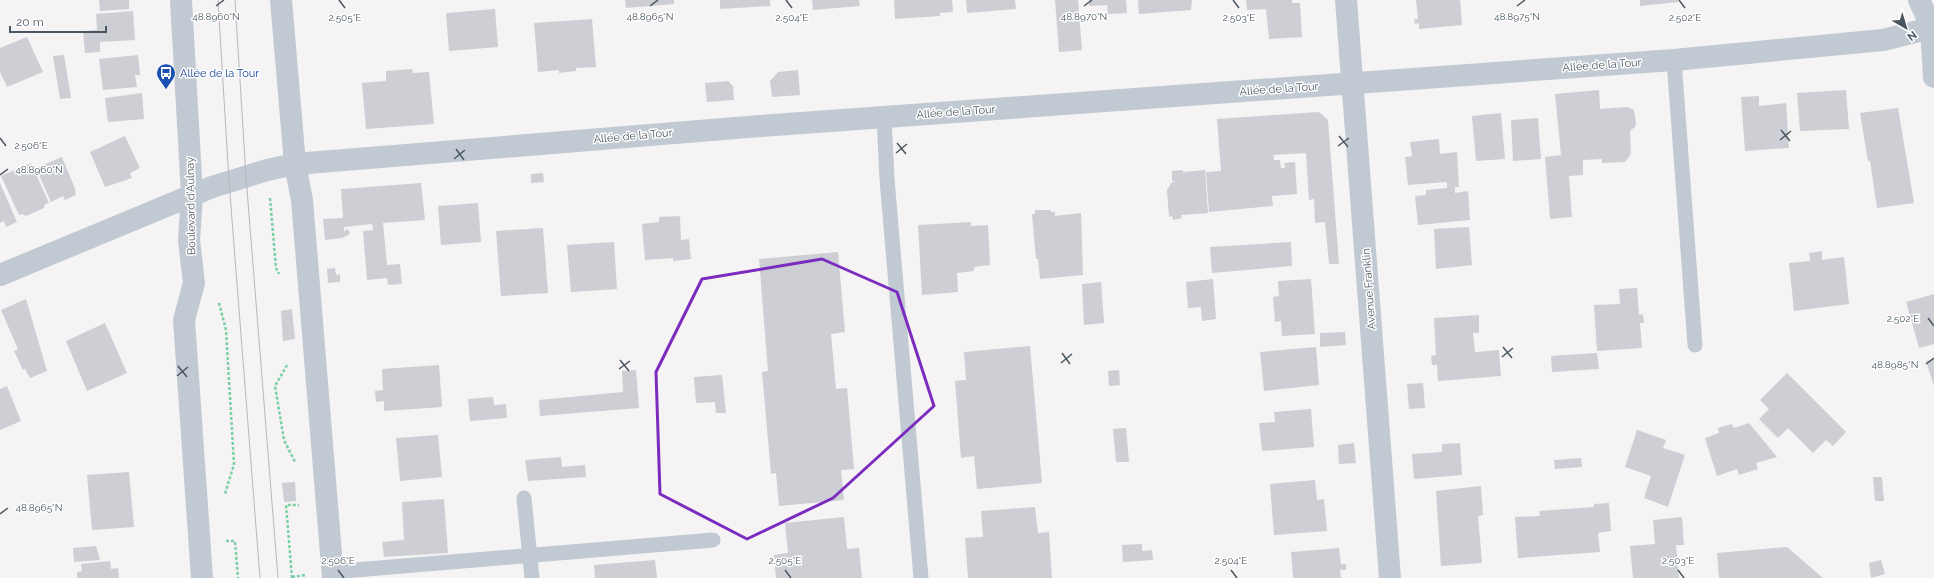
<svg xmlns="http://www.w3.org/2000/svg" width="1934" height="578" viewBox="0 0 1934 578" font-family="Raleway,sans-serif">
	<style>
		.building { fill: #cdcfd5 }
		.lines { fill: none; stroke-linecap: round; stroke-linejoin: round }
		.path { stroke: #7ad0a6; stroke-width: 2.5; stroke-dasharray: 3 2; stroke-linecap: butt }
		.service { stroke: #c1cad2; stroke-width: 15 }
		.minor { stroke: #c1cad2; stroke-width: 22 }
		.tertiary { stroke: #c1cad2; stroke-width: 22 }
		.tram { stroke: #b5b8bd; stroke-width: 1 }
		.marked { fill: none; stroke: #7b2cbf; stroke-width: 3; stroke-linejoin: round }
		.ticks { fill: none; stroke: #4a5661; stroke-width: 1.5 }
		.labels { text-anchor: middle; dominant-baseline: central; stroke-width: 3; stroke-linejoin: round; paint-order: stroke }
		.street-label { font-size: 11px; fill: #4a5661; stroke: #fff }
		.transit-label { font-size: 11px; fill: #164399; stroke: #fff; text-anchor: start }
		.ticks-label { font-size: 10px; text-anchor: middle; fill: #4a5661; stroke: #fff; stroke-width: 3; stroke-linejoin: round; paint-order: stroke }
	</style>
	<rect width="100%" height="100%" fill="#f5f3f3"/>
	<!-- building -->
	<path class="building" d="M 99,0 L 129,0 L 129,9 L 100,11 Z
		M 625,0 L 674,0 L 674,4 L 626,8 Z
		M 720,0 L 770,0 L 770,6 L 720,9 Z
		M 812,0 L 859,0 L 860,6 L 813,10 Z
		M 894,0 L 952,0 L 953,12 L 940,13 L 940,16 L 895,19 Z
		M 966,0 L 1015,0 L 1016,9 L 967,13 Z
		M 1055,0 L 1078,0 L 1082,50 L 1059,52 Z
		M 1089,0 L 1126,0 L 1127,13 L 1108,14 L 1107,5 L 1089,6 Z
		M 1138,0 L 1192,0 L 1191,10 L 1139,14 Z
		M 1246,0 L 1292,0 L 1292,3 L 1300,3 L 1302,37 L 1269,39 L 1266,9 L 1247,10 Z
		M 1416,0 L 1460,0 L 1462,25 L 1419,29 L 1419,23 L 1415,24 L 1414,19 L 1418,19 Z
		M 1640,0 L 1678,0 L 1678,2 L 1640,6 Z
		M 495,9 L 498,47 L 449,51 L 446,13 Z
		M 133,11 L 135,40 L 100,42 L 100,52 L 85,53 L 83,31 L 97,30 L 96,14 Z
		M 592,19 L 596,67 L 576,68 L 576,71 L 559,73 L 559,70 L 538,72 L 534,23 Z
		M 27,37 L 43,72 L 7,87 L 0,72 L 0,48 Z
		M 64,55 L 71,98 L 60,99 L 53,56 Z
		M 138,55 L 140,75 L 135,75 L 137,87 L 103,90 L 99,59 Z
		M 412,69 L 413,73 L 429,72 L 434,124 L 366,129 L 362,83 L 386,81 L 386,71 Z
		M 798,70 L 800,95 L 772,97 L 770,81 L 778,72 Z
		M 728,81 L 733,86 L 734,100 L 707,102 L 705,83 Z
		M 1599,90 L 1600,109 L 1628,107 L 1634,110 L 1636,124 L 1635,127 L 1630,131 L 1631,154 L 1625,162 L 1602,163 L 1602,159 L 1583,160 L 1583,175 L 1569,176 L 1572,217 L 1550,219 L 1545,157 L 1561,155 L 1555,94 Z
		M 1846,90 L 1849,129 L 1800,131 L 1797,93 Z
		M 142,93 L 144,119 L 108,122 L 105,98 Z
		M 1759,96 L 1759,106 L 1786,103 L 1789,148 L 1745,151 L 1741,97 Z
		M 1898,108 L 1914,203 L 1877,208 L 1870,161 L 1868,161 L 1860,113 Z
		M 1319,112 L 1328,120 L 1339,264 L 1329,264 L 1325,222 L 1315,223 L 1314,199 L 1309,200 L 1306,153 L 1273,155 L 1274,160 L 1280,160 L 1281,168 L 1285,168 L 1284,163 L 1295,162 L 1297,194 L 1272,196 L 1273,206 L 1209,212 L 1206,172 L 1221,171 L 1217,119 Z
		M 1501,113 L 1505,159 L 1476,161 L 1472,116 Z
		M 1538,118 L 1541,159 L 1513,161 L 1511,120 Z
		M 125,136 L 140,168 L 130,173 L 132,178 L 105,187 L 90,152 Z
		M 1439,139 L 1440,154 L 1457,152 L 1459,187 L 1455,187 L 1455,193 L 1468,191 L 1470,220 L 1418,225 L 1415,196 L 1426,195 L 1426,190 L 1447,188 L 1447,182 L 1408,185 L 1405,157 L 1412,156 L 1410,142 Z
		M 62,157 L 76,191 L 75,191 L 76,195 L 65,200 L 63,196 L 51,202 L 36,168 Z
		M 31,163 L 49,203 L 45,204 L 44,208 L 26,216 L 22,214 L 19,215 L 1,176 Z
		M 1183,170 L 1183,172 L 1205,170 L 1208,213 L 1181,215 L 1182,218 L 1173,220 L 1172,216 L 1169,217 L 1167,190 L 1172,182 L 1177,181 L 1172,181 L 1172,171 Z
		M 543,173 L 544,182 L 531,183 L 531,174 Z
		M 0,183 L 17,222 L 6,227 L 4,221 L 0,223 Z
		M 421,183 L 425,220 L 383,223 L 387,265 L 400,264 L 402,284 L 388,285 L 387,278 L 367,280 L 363,231 L 373,230 L 372,224 L 344,227 L 344,231 L 348,229 L 350,234 L 342,238 L 325,240 L 323,219 L 343,218 L 341,189 Z
		M 478,203 L 481,242 L 441,245 L 438,206 Z
		M 1035,210 L 1051,210 L 1051,212 L 1055,212 L 1055,216 L 1081,213 L 1083,275 L 1040,279 L 1038,259 L 1036,259 L 1032,214 L 1035,214 Z
		M 680,216 L 681,240 L 689,239 L 691,259 L 673,261 L 673,258 L 645,260 L 642,224 L 659,222 L 659,217 Z
		M 971,222 L 971,226 L 988,225 L 990,265 L 974,267 L 974,271 L 957,273 L 958,292 L 922,295 L 918,225 Z
		M 1469,227 L 1472,265 L 1436,269 L 1434,229 Z
		M 543,228 L 548,293 L 501,296 L 496,231 Z
		M 614,242 L 617,289 L 571,292 L 567,245 Z
		M 1291,242 L 1292,266 L 1212,273 L 1210,247 Z
		M 1822,251 L 1822,260 L 1844,257 L 1849,304 L 1794,311 L 1789,263 L 1810,261 L 1809,253 Z
		M 838,252 L 845,332 L 831,334 L 836,389 L 847,388 L 854,469 L 841,470 L 844,500 L 779,506 L 776,473 L 771,474 L 762,372 L 768,371 L 759,259 Z
		M 335,268 L 336,275 L 340,274 L 340,282 L 328,283 L 327,269 Z
		M 1213,279 L 1216,319 L 1202,321 L 1201,307 L 1188,308 L 1186,282 Z
		M 1311,279 L 1315,334 L 1282,336 L 1281,321 L 1275,322 L 1273,297 L 1279,296 L 1278,281 Z
		M 1101,282 L 1104,323 L 1084,325 L 1082,284 Z
		M 1637,288 L 1639,315 L 1643,314 L 1644,323 L 1640,323 L 1642,348 L 1597,351 L 1594,305 L 1620,304 L 1619,289 Z
		M 1934,294 L 1934,344 L 1919,348 L 1906,302 Z
		M 26,299 L 47,371 L 30,378 L 25,369 L 23,370 L 14,351 L 18,349 L 1,310 Z
		M 292,309 L 295,339 L 283,341 L 281,311 Z
		M 1479,315 L 1479,333 L 1473,333 L 1475,352 L 1499,350 L 1501,376 L 1438,381 L 1437,365 L 1432,365 L 1431,356 L 1436,355 L 1434,318 Z
		M 105,323 L 127,373 L 87,391 L 66,341 Z
		M 1345,332 L 1346,345 L 1320,347 L 1320,333 Z
		M 1030,346 L 1042,483 L 977,489 L 974,456 L 961,458 L 955,381 L 966,380 L 964,352 Z
		M 1316,347 L 1319,385 L 1264,391 L 1260,352 Z
		M 1597,353 L 1599,369 L 1552,372 L 1551,356 Z
		M 1934,359 L 1934,386 L 1926,361 Z
		M 439,365 L 442,407 L 384,411 L 384,401 L 376,402 L 375,391 L 383,390 L 382,369 Z
		M 636,370 L 639,408 L 540,416 L 539,400 L 623,392 L 622,371 Z
		M 1119,370 L 1120,385 L 1109,386 L 1108,371 Z
		M 1787,373 L 1846,432 L 1833,446 L 1826,440 L 1813,453 L 1788,428 L 1778,438 L 1759,419 L 1769,409 L 1760,400 Z
		M 722,375 L 726,413 L 716,413 L 715,402 L 696,403 L 694,377 Z
		M 1423,383 L 1425,408 L 1409,409 L 1407,384 Z
		M 7,386 L 21,421 L 0,430 L 0,389 Z
		M 493,397 L 494,405 L 506,404 L 507,418 L 470,421 L 468,399 Z
		M 1311,409 L 1314,447 L 1262,451 L 1259,423 L 1275,422 L 1274,412 Z
		M 1749,423 L 1777,457 L 1756,463 L 1758,469 L 1739,475 L 1737,469 L 1717,476 L 1705,438 L 1719,433 L 1718,428 L 1732,424 L 1734,428 Z
		M 1126,428 L 1129,462 L 1116,462 L 1113,429 Z
		M 1637,430 L 1666,440 L 1663,448 L 1685,455 L 1668,507 L 1644,498 L 1651,476 L 1625,467 Z
		M 438,435 L 442,477 L 400,481 L 396,438 Z
		M 1354,443 L 1356,463 L 1339,464 L 1338,445 Z
		M 1460,443 L 1462,475 L 1414,479 L 1412,454 L 1442,452 L 1442,444 Z
		M 561,457 L 562,467 L 585,465 L 586,477 L 528,481 L 525,460 Z
		M 1581,458 L 1582,467 L 1555,469 L 1554,460 Z
		M 129,472 L 134,527 L 92,530 L 87,475 Z
		M 1873,477 L 1882,477 L 1884,501 L 1875,501 Z
		M 1315,480 L 1317,500 L 1324,499 L 1327,531 L 1274,535 L 1270,484 Z
		M 295,482 L 296,501 L 284,502 L 282,483 Z
		M 1481,486 L 1483,515 L 1478,516 L 1482,563 L 1441,566 L 1436,491 Z
		M 444,499 L 448,553 L 384,557 L 382,542 L 404,540 L 402,502 Z
		M 1609,503 L 1611,531 L 1598,533 L 1600,552 L 1518,558 L 1515,517 L 1540,516 L 1539,511 L 1594,507 L 1594,504 Z
		M 1035,507 L 1038,533 L 1049,532 L 1052,578 L 968,578 L 965,538 L 983,537 L 981,511 Z
		M 844,517 L 847,549 L 859,548 L 862,578 L 776,578 L 774,555 L 788,553 L 785,523 Z
		M 1682,517 L 1684,545 L 1676,545 L 1679,578 L 1633,578 L 1630,546 L 1655,544 L 1653,520 Z
		M 1142,544 L 1142,551 L 1152,550 L 1153,560 L 1123,562 L 1122,545 Z
		M 96,546 L 100,560 L 74,562 L 73,548 Z
		M 1787,547 L 1823,578 L 1719,578 L 1717,553 Z
		M 1339,548 L 1341,564 L 1346,564 L 1346,570 L 1340,570 L 1341,578 L 1293,578 L 1291,552 Z
		M 655,560 L 657,578 L 595,578 L 594,565 Z
		M 1881,560 L 1885,574 L 1871,578 L 1869,563 Z
		M 110,561 L 111,569 L 118,568 L 119,578 L 77,578 L 77,572 L 82,571 L 81,564 Z"/>
	<g class="lines">
		<!-- path -->
		<path class="path" d="M 270,198 L 276,268 L 279,274
			M 219,303 L 226,330 L 234,464 L 225,494
			M 287,365 L 275,386 L 284,440 L 295,462
			M 226,541 L 235,541 L 238,578
			M 292,577 L 306,575
			M 292,578 L 286,505 L 299,505"/>
		<!-- service -->
		<path class="service" d="M 1674,60 L 1695,345
			M 884,117 L 887,179 L 921,578
			M 524,498 L 532,578
			M 332,572 L 713,540"/>
		<!-- minor -->
		<path class="minor" d="M 181,0 L 192,195 L 189,240 L 194,283 L 184,320 L 202,578
			M 281,0 L 295,164 L 302,200 L 333,578
			M 0,275 L 212,187 L 267,170 L 295,164 L 760,126 L 1674,60 L 1883,40 L 1931,28 L 1934,77"/>
		<!-- tertiary -->
		<path class="tertiary" d="M 1346,0 L 1390,578
			M 1919,0 L 1934,32"/>
		<!-- tram -->
		<path class="tram" d="M 218,0 L 229,181 L 260,578
			M 235,0 L 246,177 L 278,578"/>
	</g>
	<!-- marked area -->
	<path class="marked" d="M 822,259 L 897,292 L 934,406 L 833,498 L 747,539 L 660,494 L 656,372 L 702,279 Z"/>
	<!-- ticks -->
	<path class="ticks" d="M 339,0 L 345,8M 786,0 L 792,8M 1233,0 L 1239,8M 1679,0 L 1685,8M 216,6 L 224,0M 650,6 L 658,0M 1084,6 L 1092,0M 1517,6 L 1525,0M 1781,130 L 1790,141M 1339,136 L 1348,147M 0,138 L 6,146M 1780,140 L 1791,131M 897,143 L 906,154M 1338,146 L 1349,138M 456,149 L 464,160M 896,153 L 907,144M 454,159 L 465,150M 0,175 L 8,169M 1928,318 L 1934,326M 1503,347 L 1512,358M 1062,353 L 1070,364M 1502,357 L 1513,348M 620,360 L 629,371M 1061,363 L 1072,354M 1926,364 L 1934,358M 178,366 L 187,377M 619,369 L 630,361M 177,376 L 188,367M 0,514 L 8,508M 338,570 L 344,578M 785,570 L 791,578M 1231,570 L 1237,578M 1678,570 L 1684,578"/>
	<!-- icons -->
	<defs>
		<symbol id="bus-pin" viewBox="-11 -11 22 30"><path d="M0 17L-7.5 6A9.5 9.5 0 1 1 7.5 6Z" fill="#1a4fb4" stroke="#fff"/><path d="M-5-6H5V4H4V6H2V4H-2V6H-4V4H-5ZM-3.5-4V0h7V-4ZM-3.5 1.2v1.5H-2V1.2ZM2 1.2v1.5H3.5V1.2Z" fill="#fff"/></symbol>
	</defs>
	<g fill-rule="evenodd">
		<use href="#bus-pin" x="155" y="62" width="22" height="30"/>
	</g>
	<g class="labels">
		<!-- street labels -->
		<g class="street-label">
			<text transform="translate(1602 65) rotate(-4)">Allée de la Tour</text>
			<text transform="translate(1279 89) rotate(-4)">Allée de la Tour</text>
			<text transform="translate(956 112) rotate(-4)">Allée de la Tour</text>
			<text transform="translate(633 136) rotate(-5)">Allée de la Tour</text>
			<text transform="translate(191 206) rotate(-91)">Boulevard d'Aulnay</text>
			<text transform="translate(1369 289) rotate(-94)">Avenue Franklin</text>
		</g>
		<!-- transit labels -->
		<g class="transit-label">
			<text x="180" y="73">Allée de la Tour</text>
		</g>
	</g>
	<g class="ticks-label">
		<text x="216" y="20">48.8960°N</text>
		<text x="650" y="20">48.8965°N</text>
		<text x="1084" y="20">48.8970°N</text>
		<text x="1517" y="20">48.8975°N</text>
		<text x="345" y="21">2.505°E</text>
		<text x="1239" y="21">2.503°E</text>
		<text x="1685" y="21">2.502°E</text>
		<text x="792" y="21">2.504°E</text>
		<text x="31" y="149">2.506°E</text>
		<text x="39" y="173">48.8960°N</text>
		<text x="1903" y="322">2.502°E</text>
		<text x="1895" y="368">48.8985°N</text>
		<text x="39" y="511">48.8965°N</text>
		<text x="338" y="564">2.506°E</text>
		<text x="785" y="564">2.505°E</text>
		<text x="1231" y="564">2.504°E</text>
		<text x="1678" y="564">2.503°E</text>
	</g>
	<!-- north arrow -->
	<g transform="translate(1906 28) rotate(142)" stroke="#ffffff" stroke-width="3" paint-order="stroke">
	<path d="M0-3L7 15L0 10L-7 15Z" fill="#4a5661"/>
	<text y="-6" font-size="11" font-weight="bold" text-anchor="middle" fill="#4a5661">N</text>
	</g>
	<!-- scale -->
	<path d="M10 26v6h96v-6" fill="none" stroke="#4a5661" stroke-width="2"/>
	<text x="16" y="26" font-size="12" fill="#4a5661" stroke="#ffffff" stroke-width="3" paint-order="stroke">20 m</text>
</svg>
